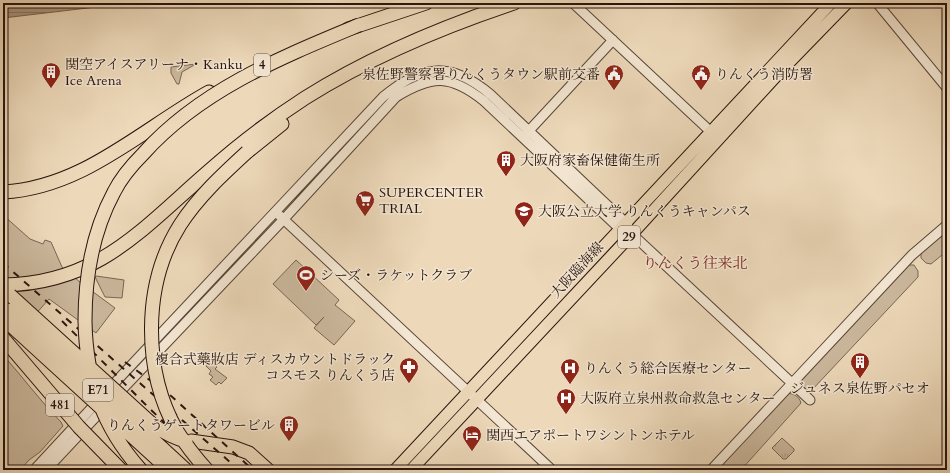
<svg xmlns="http://www.w3.org/2000/svg" width="950" height="473" viewBox="0 0 950 473" font-family="Cardo,'Noto Serif JP',serif">
	<style>
		.grass { fill: url(#grass-tufts); stroke: #796655 }
		.park { fill: #cbb89d; stroke: #796655 }
		.water { fill: url(#water-rules); stroke: #766251 }
		.lines { fill: none; stroke-linecap: round; stroke-linejoin: round }
		.tertiary-casing { stroke: #584538; stroke-width: 11 }
		.primary-casing { stroke: #27140d; stroke-width: 13 }
		.motorway-casing { stroke: #27140d; stroke-width: 15 }
		.tertiary { stroke: #f3e6d2; stroke-width: 9 }
		.primary { stroke: #edd9ba; stroke-width: 11 }
		.motorway { stroke: #edd9ba; stroke-width: 13 }
		.rail { stroke: #27140d; stroke-width: 2; stroke-dasharray: 7 7; stroke-linecap: butt }
		.motorway-bridge-casing { stroke: #27140d; stroke-width: 15; stroke-linecap: butt }
		.motorway-bridge { stroke: #edd9ba; stroke-width: 13 }
		.labels { text-anchor: middle; dominant-baseline: central; stroke-width: 3; stroke-linejoin: round; paint-order: stroke }
		.shield { fill: #f3e6d2; stroke: #645348; stroke-width: 1 }
		.shield-label { font-size: 13px; font-weight: bold; fill: #27140d }
		.poi-label { font-size: 14px; fill: #27140d; stroke: #f3e6d2; text-anchor: start }
		.street-label { font-size: 14px; fill: #27140d; stroke: #f3e6d2 }
		.neighbourhood-label { font-size: 15px; fill: #7a1f14; stroke: #f3e6d2 }
	</style>
	<defs>
		<pattern id="grass-tufts" width="24" height="20" patternUnits="userSpaceOnUse"><rect width="24" height="20" fill="#cbb89d"/><path d="M3 7l-1-3M5 7V3M7 7l1-3M15 17l-1-3M17 17v-4M19 17l1-3" fill="none" stroke="#ae9d86"/></pattern>
		<pattern id="water-rules" width="6" height="5" patternUnits="userSpaceOnUse"><rect width="6" height="5" fill="#aa967f"/><path d="M0 2.5h6" fill="none" stroke="#8a7966"/></pattern>
	</defs>
	<rect width="100%" height="100%" fill="#edd9ba"/>
	<filter id="stains"><feTurbulence type="fractalNoise" baseFrequency=".005" numOctaves="4"/><feColorMatrix values="0 0 0 0 .2 0 0 0 0 .09 0 0 0 0 .02 0 0 0 .5 -.17"/></filter>
	<radialGradient id="worn" r=".72"><stop offset=".6" stop-color="#630" stop-opacity="0"/><stop offset="1" stop-color="#630" stop-opacity=".3"/></radialGradient>
	<!-- grass -->
	<path class="grass" d="M 196,64 L 182,72 L 179,84 L 177,84 L 171,73 L 171,67 Z
		M 209,362 L 211,362 L 217,367 L 215,369 L 227,378 L 221,384 L 219,382 L 216,385 L 210,380 L 213,377 L 209,374 L 211,371 L 206,366 Z
		M 782,438 L 794,449 L 794,451 L 786,459 L 783,459 L 772,448 Z"/>
	<!-- park -->
	<path class="park" d="M 3,215 L 30,239 L 43,244 L 45,240 L 51,242 L 62,267 L 81,283 L 115,308 L 96,333 L 49,299 L 3,351 Z
		M 947,231 L 947,251 L 931,264 L 926,263 L 921,258 L 921,253 Z
		M 296,260 L 339,300 L 335,305 L 355,321 L 334,345 L 314,328 L 324,317 L 316,325 L 273,284 Z
		M 909,265 L 914,265 L 918,271 L 918,277 L 811,391 L 807,391 L 801,384 L 801,379 Z
		M 96,276 L 124,280 L 122,298 L 105,297 L 95,277 Z
		M 3,355 C 23,377 40,401 61,422 L 63,426 L 40,452 L 29,460 L 20,470 L 3,470 Z
		M 787,393 C 794,394 799,396 801,403 L 741,470 L 717,470 Z"/>
	<!-- water -->
	<path class="water" d="M 3,3 L 130,3 L 3,18 Z"/>
	<g class="lines">
		<defs>
			<path id="tertiary" d="M 573,3 L 711,132
				M 877,3 L 947,88
				M 525,135 L 613,40
				M 279,215 L 552,470
				M 108,390 L 383,97 C 422,64 451,61 491,95 L 626,223 L 632,234 L 810,400
				M 115,397 L 284,219 L 396,97 C 432,75 450,74 484,101 L 620,229 L 625,231
				M 34,470 L 99,400
				M 46,470 L 106,406
				M 711,470 L 912,255 L 947,225"/>
			<path id="primary" d="M 395,470 L 831,3
				M 411,470 L 632,234 L 779,73 L 847,3"/>
			<path id="motorway" d="M 348,29 L 426,3
				M 247,152 L 282,124
				M 3,192 C 83,188 142,129 209,92
				M 3,285 C 98,284 143,228 209,171 C 239,144 271,120 305,98 C 370,57 442,27 514,3
				M 3,302 L 12,310
				M 191,441 L 233,447 L 249,453 L 268,470"/>
		</defs>
		<!-- tertiary casing -->
		<use href="#tertiary" class="tertiary-casing"/>
		<!-- primary casing -->
		<use href="#primary" class="primary-casing"/>
		<!-- motorway casing -->
		<use href="#motorway" class="motorway-casing"/>
		<!-- tertiary -->
		<use href="#tertiary" class="tertiary"/>
		<!-- primary -->
		<use href="#primary" class="primary"/>
		<!-- motorway -->
		<use href="#motorway" class="motorway"/>
		<!-- rail -->
		<path class="rail" d="M 3,263 L 239,470
			M 62,321 L 151,410 L 215,470
			M 125,362 L 170,395 L 253,470"/>
		<defs>
			<path id="motorway-bridge" d="M 10,295 L 152,424 C 163,432 173,438 186,441
				M 12,310 L 186,470
				M 4,319 L 169,470
				M 3,338 L 79,427 L 121,470
				M 141,470 C 102,427 86,378 85,321 C 85,277 93,231 114,192 C 121,178 132,165 143,154 C 200,90 282,57 359,25
				M 207,470 C 196,458 186,445 177,431 C 143,371 142,285 180,225 C 198,197 223,174 247,152"/>
		</defs>
		<!-- motorway-bridge casing -->
		<use href="#motorway-bridge" class="motorway-bridge-casing"/>
		<!-- motorway-bridge -->
		<use href="#motorway-bridge" class="motorway-bridge"/>
	</g>
	<!-- icons -->
	<defs>
		<symbol id="building-pin" viewBox="-11 -11 22 30"><path d="M0 17L-7.5 6A9.5 9.5 0 1 1 7.5 6Z" fill="#8f2418" stroke="#f3e6d2"/><path d="M-4-6H4V6H1V3H-1V6H-4ZM-2.5-4.3h1.7v1.8h-1.7ZM.8-4.3h1.7v1.8H.8ZM-2.5-1h1.7V.8h-1.7ZM.8-1h1.7V.8H.8Z" fill="#fff"/></symbol>
		<symbol id="civic-pin" viewBox="-11 -11 22 30"><path d="M0 17L-7.5 6A9.5 9.5 0 1 1 7.5 6Z" fill="#8f2418" stroke="#f3e6d2"/><path d="M-.6-6.5H3V-4.5H.6V-3L4-1V1h2V6H-6V1h2V-1L-.6-3ZM-1.2 2.5V6h2.4V2.5Z" fill="#fff"/></symbol>
		<symbol id="supermarket-pin" viewBox="-11 -11 22 30"><path d="M0 17L-7.5 6A9.5 9.5 0 1 1 7.5 6Z" fill="#8f2418" stroke="#f3e6d2"/><path d="M-6-5.5h2.5l.6 2H6L4.5 2H-2.5L-4.4-4H-6ZM-1.5 3.2a1.3 1.3 0 1 0 .1 0ZM3 3.2a1.3 1.3 0 1 0 .1 0Z" fill="#fff"/></symbol>
		<symbol id="university-pin" viewBox="-11 -11 22 30"><path d="M0 17L-7.5 6A9.5 9.5 0 1 1 7.5 6Z" fill="#8f2418" stroke="#f3e6d2"/><path d="M0-5L7-2L0 1L-7-2ZM-4 1L0 2.5L4 1V4Q0 6-4 4Z" fill="#fff"/></symbol>
		<symbol id="stadium-pin" viewBox="-11 -11 22 30"><path d="M0 17L-7.5 6A9.5 9.5 0 1 1 7.5 6Z" fill="#8f2418" stroke="#f3e6d2"/><path d="M0-5a6.5 5 0 1 0 0 10a6.5 5 0 1 0 0-10ZM-3.5-1.8h7v3.6h-7Z" fill="#fff"/></symbol>
		<symbol id="pharmacy-pin" viewBox="-11 -11 22 30"><path d="M0 17L-7.5 6A9.5 9.5 0 1 1 7.5 6Z" fill="#8f2418" stroke="#f3e6d2"/><path d="M-2-6h4v4h4v4h-4v4h-4v-4h-4v-4h4Z" fill="#fff"/></symbol>
		<symbol id="hospital-pin" viewBox="-11 -11 22 30"><path d="M0 17L-7.5 6A9.5 9.5 0 1 1 7.5 6Z" fill="#8f2418" stroke="#f3e6d2"/><path d="M-5-5h3v3.5h4V-5h3V5h-3V1.5h-4V5h-3Z" fill="#fff"/></symbol>
		<symbol id="hotel-pin" viewBox="-11 -11 22 30"><path d="M0 17L-7.5 6A9.5 9.5 0 1 1 7.5 6Z" fill="#8f2418" stroke="#f3e6d2"/><path d="M-6-4.5h1.5V1H6V5H4.5V3h-9V5H-6ZM-4 0a1.8 1.8 0 1 1 3.6 0ZM.5 0V-2.5h3Q6-2.5 6 0Z" fill="#fff"/></symbol>
	</defs>
	<g fill-rule="evenodd">
		<use href="#building-pin" x="40" y="61" width="22" height="30"/>
		<use href="#civic-pin" x="603" y="63" width="22" height="30"/>
		<use href="#civic-pin" x="690" y="63" width="22" height="30"/>
		<use href="#building-pin" x="495" y="149" width="22" height="30"/>
		<use href="#supermarket-pin" x="354" y="189" width="22" height="30"/>
		<use href="#university-pin" x="513" y="200" width="22" height="30"/>
		<use href="#stadium-pin" x="295" y="264" width="22" height="30"/>
		<use href="#building-pin" x="849" y="351" width="22" height="30"/>
		<use href="#pharmacy-pin" x="398" y="356" width="22" height="30"/>
		<use href="#hospital-pin" x="559" y="357" width="22" height="30"/>
		<use href="#hospital-pin" x="555" y="387" width="22" height="30"/>
		<use href="#building-pin" x="278" y="414" width="22" height="30"/>
		<use href="#hotel-pin" x="461" y="424" width="22" height="30"/>
	</g>
	<g class="labels">
		<!-- shield labels -->
		<g class="shield">
			<rect x="254" y="54" width="16" height="22" rx="3"/>
			<rect x="618" y="226" width="22" height="22" rx="3"/>
			<rect x="83" y="379" width="30" height="22" rx="3"/>
			<rect x="46" y="394" width="28" height="22" rx="3"/>
		</g>
		<g class="shield-label">
			<text x="262" y="65">4</text>
			<text x="629" y="237">29</text>
			<text x="98" y="390">E71</text>
			<text x="60" y="405">481</text>
		</g>
		<!-- poi labels -->
		<g class="poi-label">
			<text x="65" y="64">関空アイスアリーナ・Kanku<tspan x="65" dy="16">Ice Arena</tspan></text>
			<text x="600" y="74" text-anchor="end">泉佐野警察署りんくうタウン駅前交番</text>
			<text x="715" y="74">りんくう消防署</text>
			<text x="520" y="160">大阪府家畜保健衛生所</text>
			<text x="379" y="192">SUPERCENTER<tspan x="379" dy="16">TRIAL</tspan></text>
			<text x="538" y="211">大阪公立大学 りんくうキャンパス</text>
			<text x="320" y="275">シーズ・ラケットクラブ</text>
			<text x="395" y="359" text-anchor="end">複合式藥妝店 ディスカウントドラック<tspan x="395" dy="16">コスモス りんくう店</tspan></text>
			<text x="584" y="368">りんくう総合医療センター</text>
			<text x="860" y="388" text-anchor="middle">ジュネス泉佐野パセオ</text>
			<text x="580" y="398">大阪府立泉州救命救急センター</text>
			<text x="275" y="425" text-anchor="end">りんくうゲートタワービル</text>
			<text x="486" y="435">関西エアポートワシントンホテル</text>
		</g>
		<!-- street labels -->
		<g class="street-label">
			<text transform="translate(577 270) rotate(-47)">大阪臨海線</text>
		</g>
		<!-- neighbourhood labels -->
		<g class="neighbourhood-label">
			<text x="695" y="263">りんくう往来北</text>
		</g>
	</g>
	<!-- margin -->
	<rect width="950" height="473" fill="none" stroke="#edd9ba" stroke-width="16"/>
	<rect x="4" y="4" width="942" height="465" fill="none" stroke="#27140d" stroke-width="2"/>
	<rect x="8" y="8" width="934" height="457" fill="none" stroke="#27140d"/>
	<rect width="100%" height="100%" filter="url(#stains)"/>
	<rect width="100%" height="100%" fill="url(#worn)"/>
</svg>
